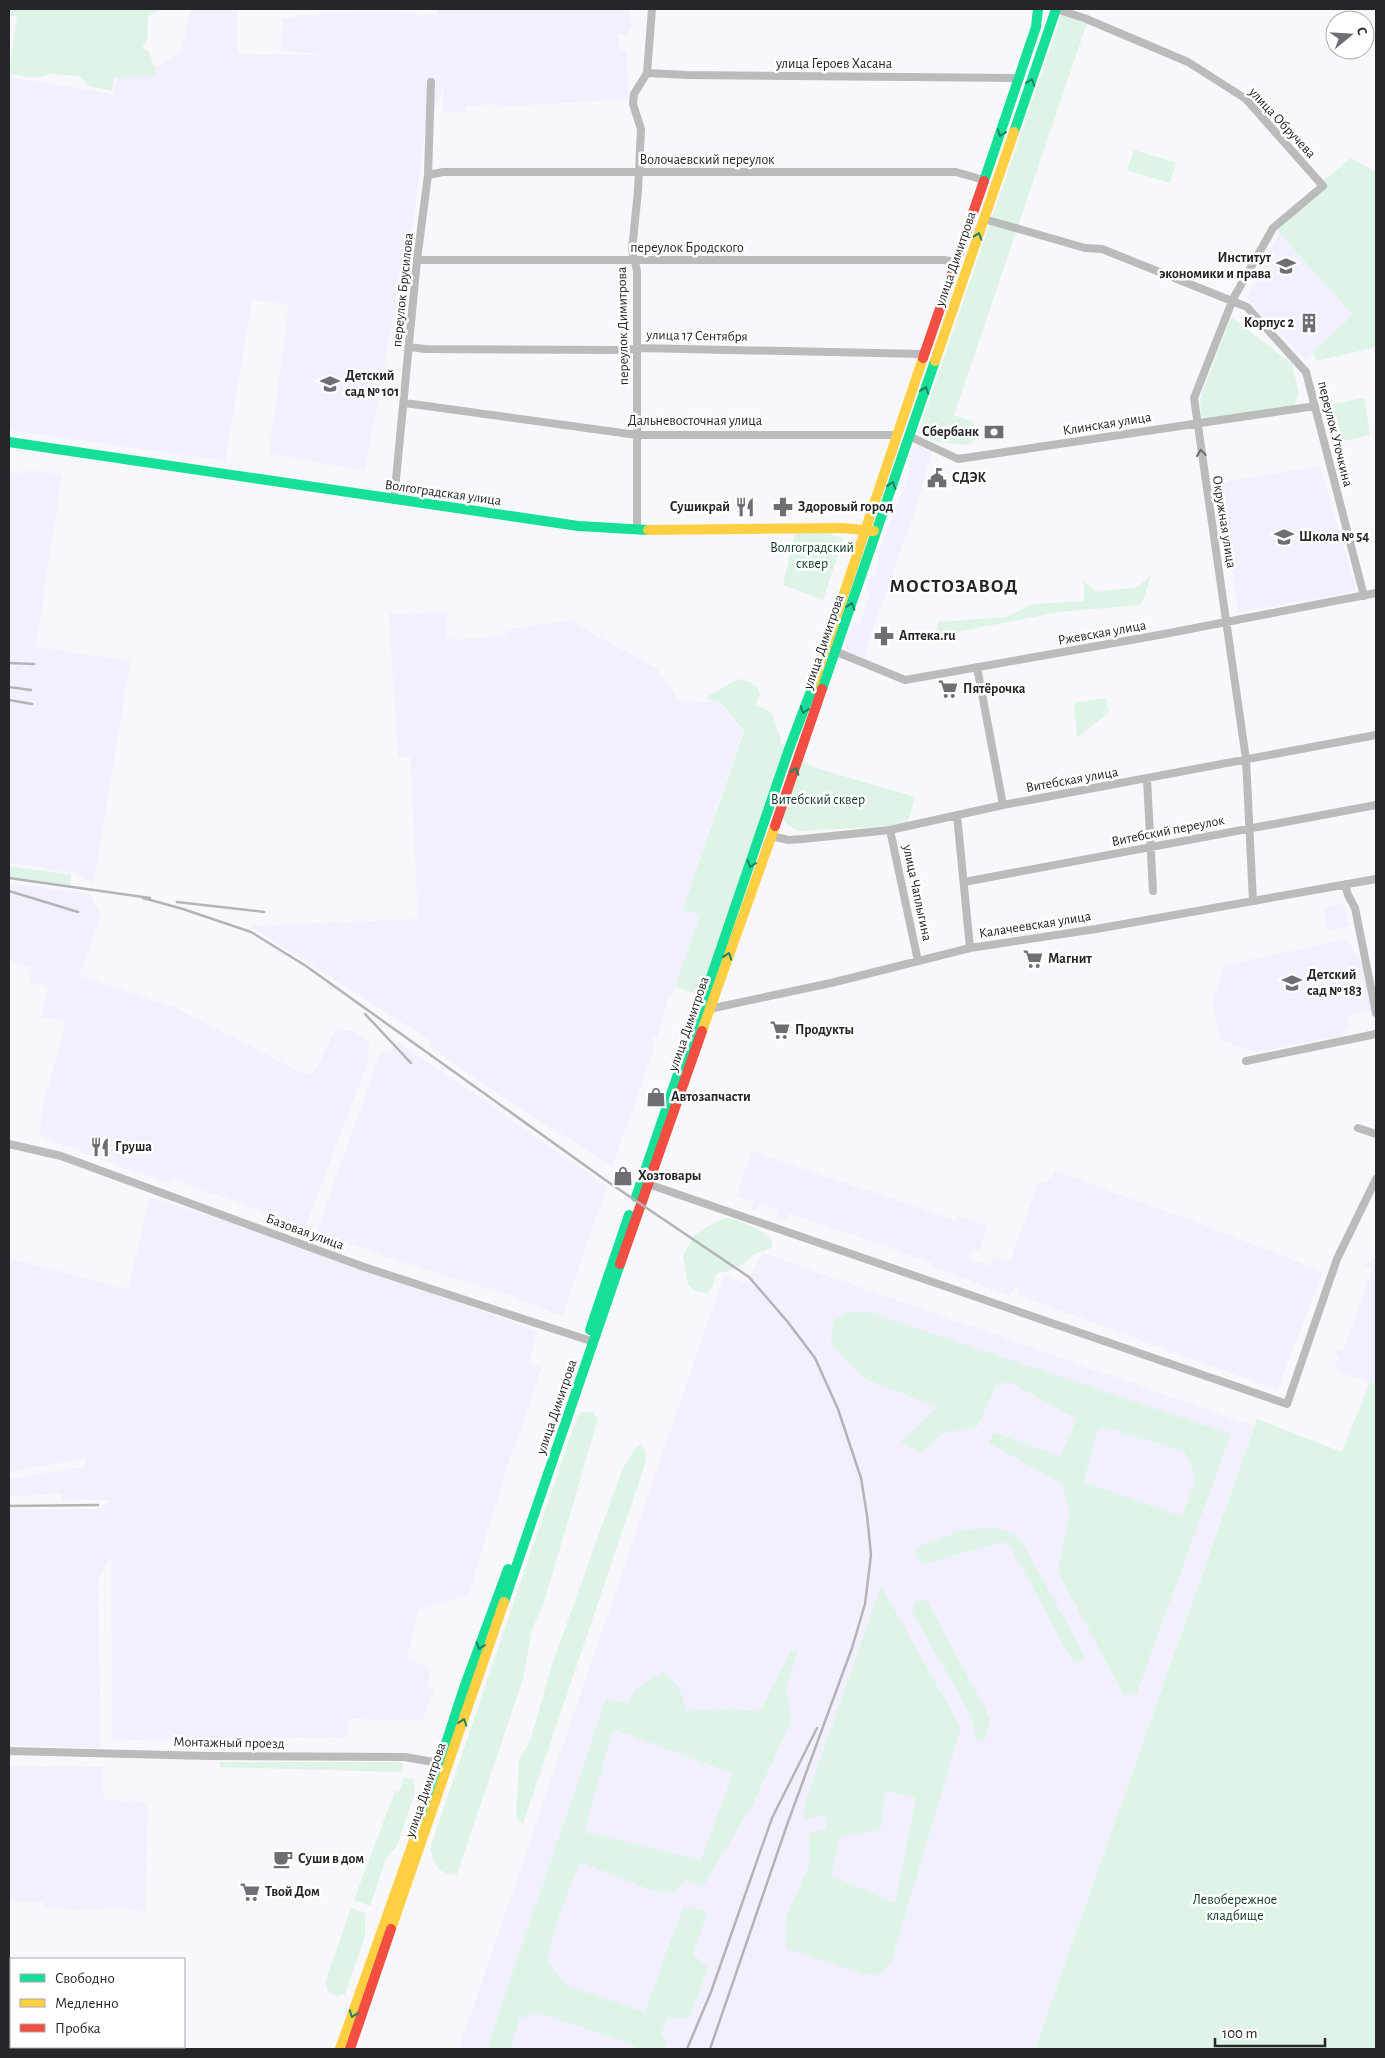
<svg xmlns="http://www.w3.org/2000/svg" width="1385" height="2058" viewBox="0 0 1385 2058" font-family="'Alegreya Sans',sans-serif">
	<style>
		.built { fill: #f2f0fe }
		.green { fill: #ddf4e6; fill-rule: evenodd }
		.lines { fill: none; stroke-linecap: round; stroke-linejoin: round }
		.street { stroke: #babbbb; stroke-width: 8 }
		.fast { stroke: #16e098; stroke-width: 10 }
		.slow { stroke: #ffcf43; stroke-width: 10 }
		.jam { stroke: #f24e42; stroke-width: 10 }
		.rail { stroke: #b3b4b5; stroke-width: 2.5 }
		.oneway { stroke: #1e8261 }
		.oneway2 { stroke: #69686b }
		.labels { text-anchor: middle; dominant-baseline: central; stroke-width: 5; stroke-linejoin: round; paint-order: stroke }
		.street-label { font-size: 14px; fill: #26252a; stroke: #fff }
		.poi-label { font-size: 14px; font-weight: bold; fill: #26252a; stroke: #fff; text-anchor: start }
		.park-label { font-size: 14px; fill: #0c381f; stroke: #fff }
		.district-label { font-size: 19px; font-weight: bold; letter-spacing: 1px; fill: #26252a; stroke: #fff }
	</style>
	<rect width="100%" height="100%" fill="#f8f7fc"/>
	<!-- built -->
	<path class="built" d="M 190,9 L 237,9 L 237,54 L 333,55 L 281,51 L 283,18 L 292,19 L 299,15 L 372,11 L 437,15 L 438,9 L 628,9 L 632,25 L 627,34 L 618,35 L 620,50 L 627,50 L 628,99 L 495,107 L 494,104 L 466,106 L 465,112 L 443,112 L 443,73 L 442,93 L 426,123 L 401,317 L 393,317 L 365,471 L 269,454 L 289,304 L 252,300 L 225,461 L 9,430 L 9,77 L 114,94 L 119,65 L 160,66 L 182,51 Z
		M 1279,233 L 1353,315 L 1306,360 L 1247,299 Z
		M 918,445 L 932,452 L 916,506 L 918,501 L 862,661 L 848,652 L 845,643 L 853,626 L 859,625 L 870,593 L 866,589 L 870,579 L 875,577 L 880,561 L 877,556 L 906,481 L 913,448 Z
		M 1320,466 L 1357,591 L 1238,612 L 1220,482 Z
		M 26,470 L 62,474 L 36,647 L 130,661 L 94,883 L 75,873 L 9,863 L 9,472 L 25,474 Z
		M 447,612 L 447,638 L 457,637 L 458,640 L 506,635 L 505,630 L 576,619 L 577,625 L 656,668 L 679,701 L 718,702 L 743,731 L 683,908 L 700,915 L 675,987 L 671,998 L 668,998 L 657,1037 L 652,1039 L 652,1042 L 656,1043 L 612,1166 L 499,1095 L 429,1046 L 431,1041 L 250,926 L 418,919 L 410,757 L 398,757 L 389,614 Z
		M 9,883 L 90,894 L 101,915 L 79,975 L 174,1007 L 306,1075 L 313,1074 L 317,1068 L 336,1029 L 354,1031 L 369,1043 L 368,1062 L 305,1227 L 172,1179 L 170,1183 L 124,1168 L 39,1136 L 43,1106 L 66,1022 L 42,1017 L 48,986 L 30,983 L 32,968 L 9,961 Z
		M 1344,903 L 1349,926 L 1328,931 L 1323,908 Z
		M 1347,939 L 1363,965 L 1372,1010 L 1348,1015 L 1350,1026 L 1340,1036 L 1255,1052 L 1220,1040 L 1212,1001 L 1225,965 Z
		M 399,1042 L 607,1186 L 562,1316 L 511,1296 L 408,1264 L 317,1232 L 380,1054 L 390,1050 Z
		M 752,1151 L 942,1216 L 955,1220 L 957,1216 L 988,1226 L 979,1251 L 973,1248 L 969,1259 L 990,1266 L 994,1257 L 1010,1262 L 1039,1181 L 1046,1184 L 1049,1178 L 1052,1178 L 1055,1171 L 1191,1220 L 1323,1272 L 1277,1390 L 1018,1295 L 1020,1288 L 1015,1286 L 1010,1296 L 932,1266 L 933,1263 L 789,1213 L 786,1221 L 776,1218 L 778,1210 L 760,1203 L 756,1211 L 752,1209 L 754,1202 L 736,1196 Z
		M 150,1197 L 233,1223 L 538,1331 L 529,1362 L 542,1367 L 506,1470 L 468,1596 L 418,1610 L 407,1659 L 432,1669 L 426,1686 L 434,1689 L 423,1720 L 348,1719 L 349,1737 L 115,1740 L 112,1738 L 111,1554 L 98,1580 L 101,1748 L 9,1745 L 9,1509 L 97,1509 L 112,1500 L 62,1500 L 62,1493 L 9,1497 L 9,1479 L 84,1467 L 86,1458 L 9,1472 L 9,1258 L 128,1289 Z
		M 763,1253 L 1254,1426 L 1035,2049 L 459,2049 L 724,1275 L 745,1283 Z
		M 1376,1257 L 1376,1384 L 1334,1370 L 1339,1357 L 1334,1355 L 1336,1350 L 1343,1352 L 1372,1270 L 1364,1265 Z
		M 9,1766 L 103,1767 L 103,1796 L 107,1800 L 142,1802 L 148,1809 L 145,1911 L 107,1908 L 102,1910 L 43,1909 L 44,1902 L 9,1902 Z
		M 9,2032 L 11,2032 L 11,2047 L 110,2047 L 111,2049 L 9,2049 Z"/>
	<!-- green -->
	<path class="green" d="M 9,9 L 159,9 L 148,17 C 146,29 151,38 142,47 L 149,52 L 157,75 L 114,78 L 112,91 L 89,86 L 79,76 L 49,74 L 35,78 L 9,74 L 17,16 L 9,16 Z
		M 1062,14 L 1087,23 L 954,415 L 973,422 L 976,433 L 973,442 L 965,445 L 937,442 L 918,433 L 919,430 Z
		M 1134,150 L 1176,163 L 1170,183 L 1127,170 Z
		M 1351,158 L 1376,172 L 1376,347 L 1316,361 L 1313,352 L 1353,315 L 1279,233 L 1275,221 Z
		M 1231,317 L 1292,364 L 1299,395 L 1290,412 L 1202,424 L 1200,399 Z
		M 1364,398 L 1370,435 L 1343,441 L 1333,404 Z
		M 795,533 L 828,533 L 843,539 L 823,600 L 783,585 Z
		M 1152,574 L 1141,605 L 1059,612 L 936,636 L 938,622 L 1007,617 L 1033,604 L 1084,601 L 1084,581 L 1096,592 L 1138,587 Z
		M 738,679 L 749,682 L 758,688 L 760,694 L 756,705 L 771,712 L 781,739 L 780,743 L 785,745 L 700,995 L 675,987 L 700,915 L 683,909 L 744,731 L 720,702 L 708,700 L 708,696 Z
		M 1106,698 L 1109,712 L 1077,738 L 1074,703 Z
		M 799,760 L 805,760 L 809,765 L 816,768 L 915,797 L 907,825 L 798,831 L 788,825 L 781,817 Z
		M 9,866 L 71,875 L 70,885 L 11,877 L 9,898 Z
		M 725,1218 C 739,1220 768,1230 773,1244 L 772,1248 L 756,1253 L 743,1264 L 727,1272 L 720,1272 L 715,1276 L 713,1286 L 707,1294 L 695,1291 L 688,1284 L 683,1256 L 694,1236 L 710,1225 Z
		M 851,1311 L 868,1312 L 1231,1434 L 1137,1692 L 1124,1696 L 1058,1571 L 1070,1513 L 1062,1484 L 989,1443 L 993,1432 L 1060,1457 L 1077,1419 L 1009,1382 L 996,1385 L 978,1426 L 942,1434 L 921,1453 L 901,1442 L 937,1407 L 864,1378 L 831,1344 L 833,1321 ZM 1106,1427 L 1185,1452 L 1196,1478 L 1182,1517 L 1083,1482 L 1098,1429 Z
		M 1370,1382 L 1376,1384 L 1376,2049 L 1035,2049 L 1257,1419 L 1342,1452 Z
		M 581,1412 L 593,1412 L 598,1419 L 543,1606 L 532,1629 L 523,1679 L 457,1874 C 440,1877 433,1863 430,1848 L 577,1417 Z
		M 640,1445 L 645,1450 L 646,1461 L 523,1824 L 516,1819 L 519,1759 L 530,1741 L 552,1665 L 622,1470 L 634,1450 Z
		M 995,1528 L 1016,1535 L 1029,1554 L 1086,1659 L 1073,1662 L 1010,1546 L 1002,1542 L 923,1564 L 915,1556 L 917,1547 L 966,1529 Z
		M 881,1586 L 961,1728 L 892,1959 L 880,1975 L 864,1974 L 786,1948 L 786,1917 L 809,1865 L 809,1833 L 827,1829 L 825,1814 L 806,1820 L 803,1809 ZM 885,1791 L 916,1798 L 895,1903 L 831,1876 L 840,1837 L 881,1829 Z
		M 926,1599 L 990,1718 L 985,1740 L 975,1739 L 972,1717 L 911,1610 L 916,1601 Z
		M 798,1651 L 786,1689 L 792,1719 L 753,1804 L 703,1886 L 686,1880 L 675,1892 L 657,1892 L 580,1862 L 555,1926 L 547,1961 L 565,1985 L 645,2012 L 683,1907 L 708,1911 L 693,1954 L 708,1968 L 689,2018 L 668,2018 L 661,2034 L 668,2041 L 664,2049 L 635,2049 L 634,2045 L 538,2012 L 520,2018 L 510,2049 L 487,2049 L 606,1699 L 627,1703 L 636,1689 L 663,1672 L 679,1687 L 687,1711 L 722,1709 L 760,1711 L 791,1652 ZM 613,1729 L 733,1773 L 701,1860 L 584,1832 Z
		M 220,1762 L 400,1762 L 403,1764 L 403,1768 L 399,1772 L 220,1767 Z
		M 404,1777 L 413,1779 L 415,1793 L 397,1846 L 386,1859 L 370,1906 L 354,1900 L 395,1791 L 399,1792 Z
		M 351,1908 L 367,1914 L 365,1920 L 365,1936 L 345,1994 L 336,1996 L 328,1991 L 325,1982 Z"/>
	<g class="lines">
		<!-- street -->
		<path class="street" d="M 1056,9 L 1084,18 L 1188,62 L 1246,99 L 1323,186 L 1273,228 L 1233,299 L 1194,398 L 1246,759 L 1253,901
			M 647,73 L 687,75 L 1020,78
			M 428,175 L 443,172 L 956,172 L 984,180
			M 984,219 L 1085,248 L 1102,249 L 1247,307 L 1306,372 L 1364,596
			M 417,260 L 944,260 L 956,262
			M 410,347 L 425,349 L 626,350 L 638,348 L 924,354
			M 405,403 L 637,435 L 897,435
			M 909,436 L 958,459 L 1315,406
			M 394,500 L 417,260 L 428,175 L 431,82
			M 637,530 L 637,271 L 632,250 L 638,191 L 641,129 L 633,104 L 634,94 L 647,73 L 652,9
			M 832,650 L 905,680 L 1159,635 L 1376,593
			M 977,667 L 1003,805
			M 1147,779 L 1153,891
			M 957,815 L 970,948
			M 890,830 L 918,961
			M 772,836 L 788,840 L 803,839 L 890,830 L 1003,805 L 1376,735
			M 964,882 L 1376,805
			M 1345,884 L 1348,895 L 1355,908 L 1376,1013
			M 709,1009 L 831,983 L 970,948 L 1096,929 L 1376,879
			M 1246,1061 L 1376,1034
			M 1358,1128 L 1376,1134
			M 9,1144 L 61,1156 L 364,1267 L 594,1342
			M 648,1184 L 1287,1404 L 1337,1259 L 1376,1179
			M 9,1751 L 209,1756 L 405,1757 L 444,1764"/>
		<!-- fast -->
		<path class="fast" d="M 1014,132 L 1056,9
			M 984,181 L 1036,27 L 1038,9
			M 9,442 L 578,526 L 648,530
			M 822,689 L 935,361
			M 636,1197 L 789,749 L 814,683
			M 590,1330 L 629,1215
			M 504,1602 L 620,1264
			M 420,1823 L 464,1688 L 508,1569"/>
		<!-- slow -->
		<path class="slow" d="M 935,361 L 1014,132
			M 648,530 L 842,528 L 874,531
			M 814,683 L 923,358
			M 702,1031 L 775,826
			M 391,1929 L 504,1602
			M 340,2049 L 420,1823"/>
		<!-- jam -->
		<path class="jam" d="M 923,358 L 984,181
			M 775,826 L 822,689
			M 620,1264 L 702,1031
			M 350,2049 L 391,1929"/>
		<!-- rail -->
		<path class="rail" d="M 9,663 L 34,664
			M 9,687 L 31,690
			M 9,700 L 32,704
			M 9,878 L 150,898
			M 9,891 L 78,912
			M 143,898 L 183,909 L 251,932 L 306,966 L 611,1184 L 749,1277 L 787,1321 L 815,1358 L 838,1409 L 861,1478 L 867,1515 L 871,1555 L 865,1604 L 852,1648 L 788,1822 L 710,2049
			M 177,902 L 264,912
			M 365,1014 L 411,1063
			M 9,1506 L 98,1505
			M 687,2049 L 711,1992 L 772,1818 L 817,1728"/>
	</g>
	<!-- one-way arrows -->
	<defs><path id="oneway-chevron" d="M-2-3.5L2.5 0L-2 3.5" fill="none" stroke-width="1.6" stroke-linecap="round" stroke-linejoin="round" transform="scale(1.25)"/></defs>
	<g class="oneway">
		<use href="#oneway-chevron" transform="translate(1031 82) rotate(-71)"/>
		<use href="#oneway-chevron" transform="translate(1001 133) rotate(110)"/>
		<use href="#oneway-chevron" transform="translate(978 236) rotate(-71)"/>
		<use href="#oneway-chevron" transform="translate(925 390) rotate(-71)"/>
		<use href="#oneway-chevron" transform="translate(892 485) rotate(-71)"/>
		<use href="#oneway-chevron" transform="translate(851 606) rotate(-71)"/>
		<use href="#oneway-chevron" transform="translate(804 710) rotate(110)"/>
		<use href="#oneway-chevron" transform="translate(795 771) rotate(-71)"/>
		<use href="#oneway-chevron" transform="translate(751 864) rotate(109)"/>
		<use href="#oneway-chevron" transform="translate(728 956) rotate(-70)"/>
		<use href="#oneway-chevron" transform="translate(480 1646) rotate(110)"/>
		<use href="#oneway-chevron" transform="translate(463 1722) rotate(-71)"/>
		<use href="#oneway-chevron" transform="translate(353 2014) rotate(110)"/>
	</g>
	<use class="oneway2" href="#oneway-chevron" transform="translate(1201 453) rotate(-98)"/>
	<!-- icons -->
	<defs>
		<symbol id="university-bare" viewBox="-9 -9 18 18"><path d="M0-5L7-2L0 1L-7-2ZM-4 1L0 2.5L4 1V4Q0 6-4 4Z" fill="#706e74" stroke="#fff" stroke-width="2.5" paint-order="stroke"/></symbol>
		<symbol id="building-bare" viewBox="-9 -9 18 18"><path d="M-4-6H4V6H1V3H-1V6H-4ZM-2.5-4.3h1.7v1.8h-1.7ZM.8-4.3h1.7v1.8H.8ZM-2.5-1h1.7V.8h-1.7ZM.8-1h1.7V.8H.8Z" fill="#706e74" stroke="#fff" stroke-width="2.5" paint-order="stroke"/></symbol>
		<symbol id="school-bare" viewBox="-9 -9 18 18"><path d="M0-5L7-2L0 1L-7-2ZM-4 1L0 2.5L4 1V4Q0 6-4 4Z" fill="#706e74" stroke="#fff" stroke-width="2.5" paint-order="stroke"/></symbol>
		<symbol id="bank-bare" viewBox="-9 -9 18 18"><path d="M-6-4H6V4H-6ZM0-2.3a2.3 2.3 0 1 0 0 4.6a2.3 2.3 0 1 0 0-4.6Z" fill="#706e74" stroke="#fff" stroke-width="2.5" paint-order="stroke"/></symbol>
		<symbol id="civic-bare" viewBox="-9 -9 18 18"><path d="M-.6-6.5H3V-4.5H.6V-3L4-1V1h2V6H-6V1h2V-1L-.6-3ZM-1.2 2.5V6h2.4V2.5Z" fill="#706e74" stroke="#fff" stroke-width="2.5" paint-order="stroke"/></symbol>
		<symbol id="restaurant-bare" viewBox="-9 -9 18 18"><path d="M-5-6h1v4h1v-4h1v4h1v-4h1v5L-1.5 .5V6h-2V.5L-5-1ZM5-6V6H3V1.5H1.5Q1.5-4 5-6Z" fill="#706e74" stroke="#fff" stroke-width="2.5" paint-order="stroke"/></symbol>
		<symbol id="pharmacy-bare" viewBox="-9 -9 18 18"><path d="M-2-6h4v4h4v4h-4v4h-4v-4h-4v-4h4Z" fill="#706e74" stroke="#fff" stroke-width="2.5" paint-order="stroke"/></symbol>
		<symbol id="supermarket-bare" viewBox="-9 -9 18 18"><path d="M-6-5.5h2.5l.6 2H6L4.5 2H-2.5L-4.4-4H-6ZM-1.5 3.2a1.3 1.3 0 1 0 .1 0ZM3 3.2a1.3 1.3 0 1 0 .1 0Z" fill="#706e74" stroke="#fff" stroke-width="2.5" paint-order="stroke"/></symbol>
		<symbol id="shop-bare" viewBox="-9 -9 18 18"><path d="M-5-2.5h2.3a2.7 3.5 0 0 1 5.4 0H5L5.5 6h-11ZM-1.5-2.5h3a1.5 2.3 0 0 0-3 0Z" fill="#706e74" stroke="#fff" stroke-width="2.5" paint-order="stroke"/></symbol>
		<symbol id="cafe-bare" viewBox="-9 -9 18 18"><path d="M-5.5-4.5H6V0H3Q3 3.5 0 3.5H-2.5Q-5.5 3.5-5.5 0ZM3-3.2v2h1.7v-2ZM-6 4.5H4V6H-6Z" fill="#706e74" stroke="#fff" stroke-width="2.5" paint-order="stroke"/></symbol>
	</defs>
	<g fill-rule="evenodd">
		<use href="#university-bare" x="1272" y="252" width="28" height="28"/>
		<use href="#building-bare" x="1295" y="309" width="28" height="28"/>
		<use href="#school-bare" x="316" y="370" width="28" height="28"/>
		<use href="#bank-bare" x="980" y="418" width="28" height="28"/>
		<use href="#civic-bare" x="923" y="464" width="28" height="28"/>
		<use href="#restaurant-bare" x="731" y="493" width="28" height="28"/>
		<use href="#pharmacy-bare" x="769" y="493" width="28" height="28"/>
		<use href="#school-bare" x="1270" y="523" width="28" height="28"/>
		<use href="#pharmacy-bare" x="870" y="622" width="28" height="28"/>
		<use href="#supermarket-bare" x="934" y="675" width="28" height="28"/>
		<use href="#supermarket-bare" x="1019" y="945" width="28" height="28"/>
		<use href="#school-bare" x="1278" y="969" width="28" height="28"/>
		<use href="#supermarket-bare" x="766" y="1016" width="28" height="28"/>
		<use href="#shop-bare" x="642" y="1083" width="28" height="28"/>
		<use href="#restaurant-bare" x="86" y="1133" width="28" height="28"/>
		<use href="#shop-bare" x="609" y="1162" width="28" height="28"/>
		<use href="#cafe-bare" x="269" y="1845" width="28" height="28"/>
		<use href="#supermarket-bare" x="236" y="1878" width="28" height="28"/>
	</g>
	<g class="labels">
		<!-- street labels -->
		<g class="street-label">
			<text x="834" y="64">улица Героев Хасана</text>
			<text transform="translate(1282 123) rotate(47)">улица Обручева</text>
			<text x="707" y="160">Волочаевский переулок</text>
			<text x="687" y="248">переулок Бродского</text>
			<text transform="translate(956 259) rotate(-71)">улица Димитрова</text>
			<text transform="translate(403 290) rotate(-84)">переулок Брусилова</text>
			<text transform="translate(623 326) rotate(-91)">переулок Димитрова</text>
			<text transform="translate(697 336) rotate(1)">улица 17 Сентября</text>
			<text x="695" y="421">Дальневосточная улица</text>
			<text transform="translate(1107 424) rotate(-9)">Клинская улица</text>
			<text transform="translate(1335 434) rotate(76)">переулок Уточкина</text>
			<text transform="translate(443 493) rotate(8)">Волгоградская улица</text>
			<text transform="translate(1224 522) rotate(81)">Окружная улица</text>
			<text transform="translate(1102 633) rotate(-10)">Ржевская улица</text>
			<text transform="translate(824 642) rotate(-71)">улица Димитрова</text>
			<text transform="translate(1072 780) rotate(-10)">Витебская улица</text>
			<text transform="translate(1168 831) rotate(-11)">Витебский переулок</text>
			<text transform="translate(917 893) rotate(78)">улица Чаплыгина</text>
			<text transform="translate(1035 925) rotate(-9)">Калачеевская улица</text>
			<text transform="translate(689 1024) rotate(-71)">улица Димитрова</text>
			<text transform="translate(305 1232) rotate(20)">Базовая улица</text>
			<text transform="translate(557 1407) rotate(-71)">улица Димитрова</text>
			<text transform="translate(229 1743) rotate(1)">Монтажный проезд</text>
			<text transform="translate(426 1790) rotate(-71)">улица Димитрова</text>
		</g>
		<!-- poi labels -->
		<g class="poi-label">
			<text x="1271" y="258" text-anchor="end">Институт<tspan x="1271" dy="16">экономики и права</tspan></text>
			<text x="1294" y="323" text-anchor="end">Корпус 2</text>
			<text x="345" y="376">Детский<tspan x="345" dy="16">сад № 101</tspan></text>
			<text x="979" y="432" text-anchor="end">Сбербанк</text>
			<text x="952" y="478">СДЭК</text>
			<text x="730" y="507" text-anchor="end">Сушикрай</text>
			<text x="798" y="507">Здоровый город</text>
			<text x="1299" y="537">Школа № 54</text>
			<text x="899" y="636">Аптека.ru</text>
			<text x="963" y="689">Пятёрочка</text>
			<text x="1048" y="959">Магнит</text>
			<text x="1307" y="975">Детский<tspan x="1307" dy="16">сад № 183</tspan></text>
			<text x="795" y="1030">Продукты</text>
			<text x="671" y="1097">Автозапчасти</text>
			<text x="115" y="1147">Груша</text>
			<text x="638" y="1176">Хозтовары</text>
			<text x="298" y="1859">Суши в дом</text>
			<text x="265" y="1892">Твой Дом</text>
		</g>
		<!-- park labels -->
		<g class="park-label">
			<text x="812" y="548">Волгоградский<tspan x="812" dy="16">сквер</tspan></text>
			<text x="818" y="800">Витебский сквер</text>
			<text x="1235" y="1900">Левобережное<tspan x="1235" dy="16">кладбище</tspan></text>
		</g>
		<!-- district labels -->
		<g class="district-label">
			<text x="954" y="586">МОСТОЗАВОД</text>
		</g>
	</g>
	<!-- border -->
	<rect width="1385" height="2058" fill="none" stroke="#26252a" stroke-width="20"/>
	<!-- legend -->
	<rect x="10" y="1958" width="175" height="90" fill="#ffffff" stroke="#a8a8aa"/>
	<rect x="20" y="1974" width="25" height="8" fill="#16e098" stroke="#a8a8aa"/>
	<text x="55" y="1983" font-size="15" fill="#26252a">Свободно</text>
	<rect x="20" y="1999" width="25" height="8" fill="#ffcf43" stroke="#a8a8aa"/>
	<text x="55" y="2008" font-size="15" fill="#26252a">Медленно</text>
	<rect x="20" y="2024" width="25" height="8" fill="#f24e42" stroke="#a8a8aa"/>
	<text x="55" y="2033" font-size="15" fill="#26252a">Пробка</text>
	<!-- north arrow -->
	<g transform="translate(1350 35) rotate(72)"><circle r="24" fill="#ffffff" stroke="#a8a8aa"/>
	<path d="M0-4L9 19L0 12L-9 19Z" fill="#706e74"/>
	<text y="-8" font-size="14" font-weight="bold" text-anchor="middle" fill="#26252a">С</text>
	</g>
	<!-- scale -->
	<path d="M1215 2038v8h110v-8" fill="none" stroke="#26252a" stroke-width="2.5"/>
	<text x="1222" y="2038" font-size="15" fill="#26252a" stroke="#ffffff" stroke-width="4" paint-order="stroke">100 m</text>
</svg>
